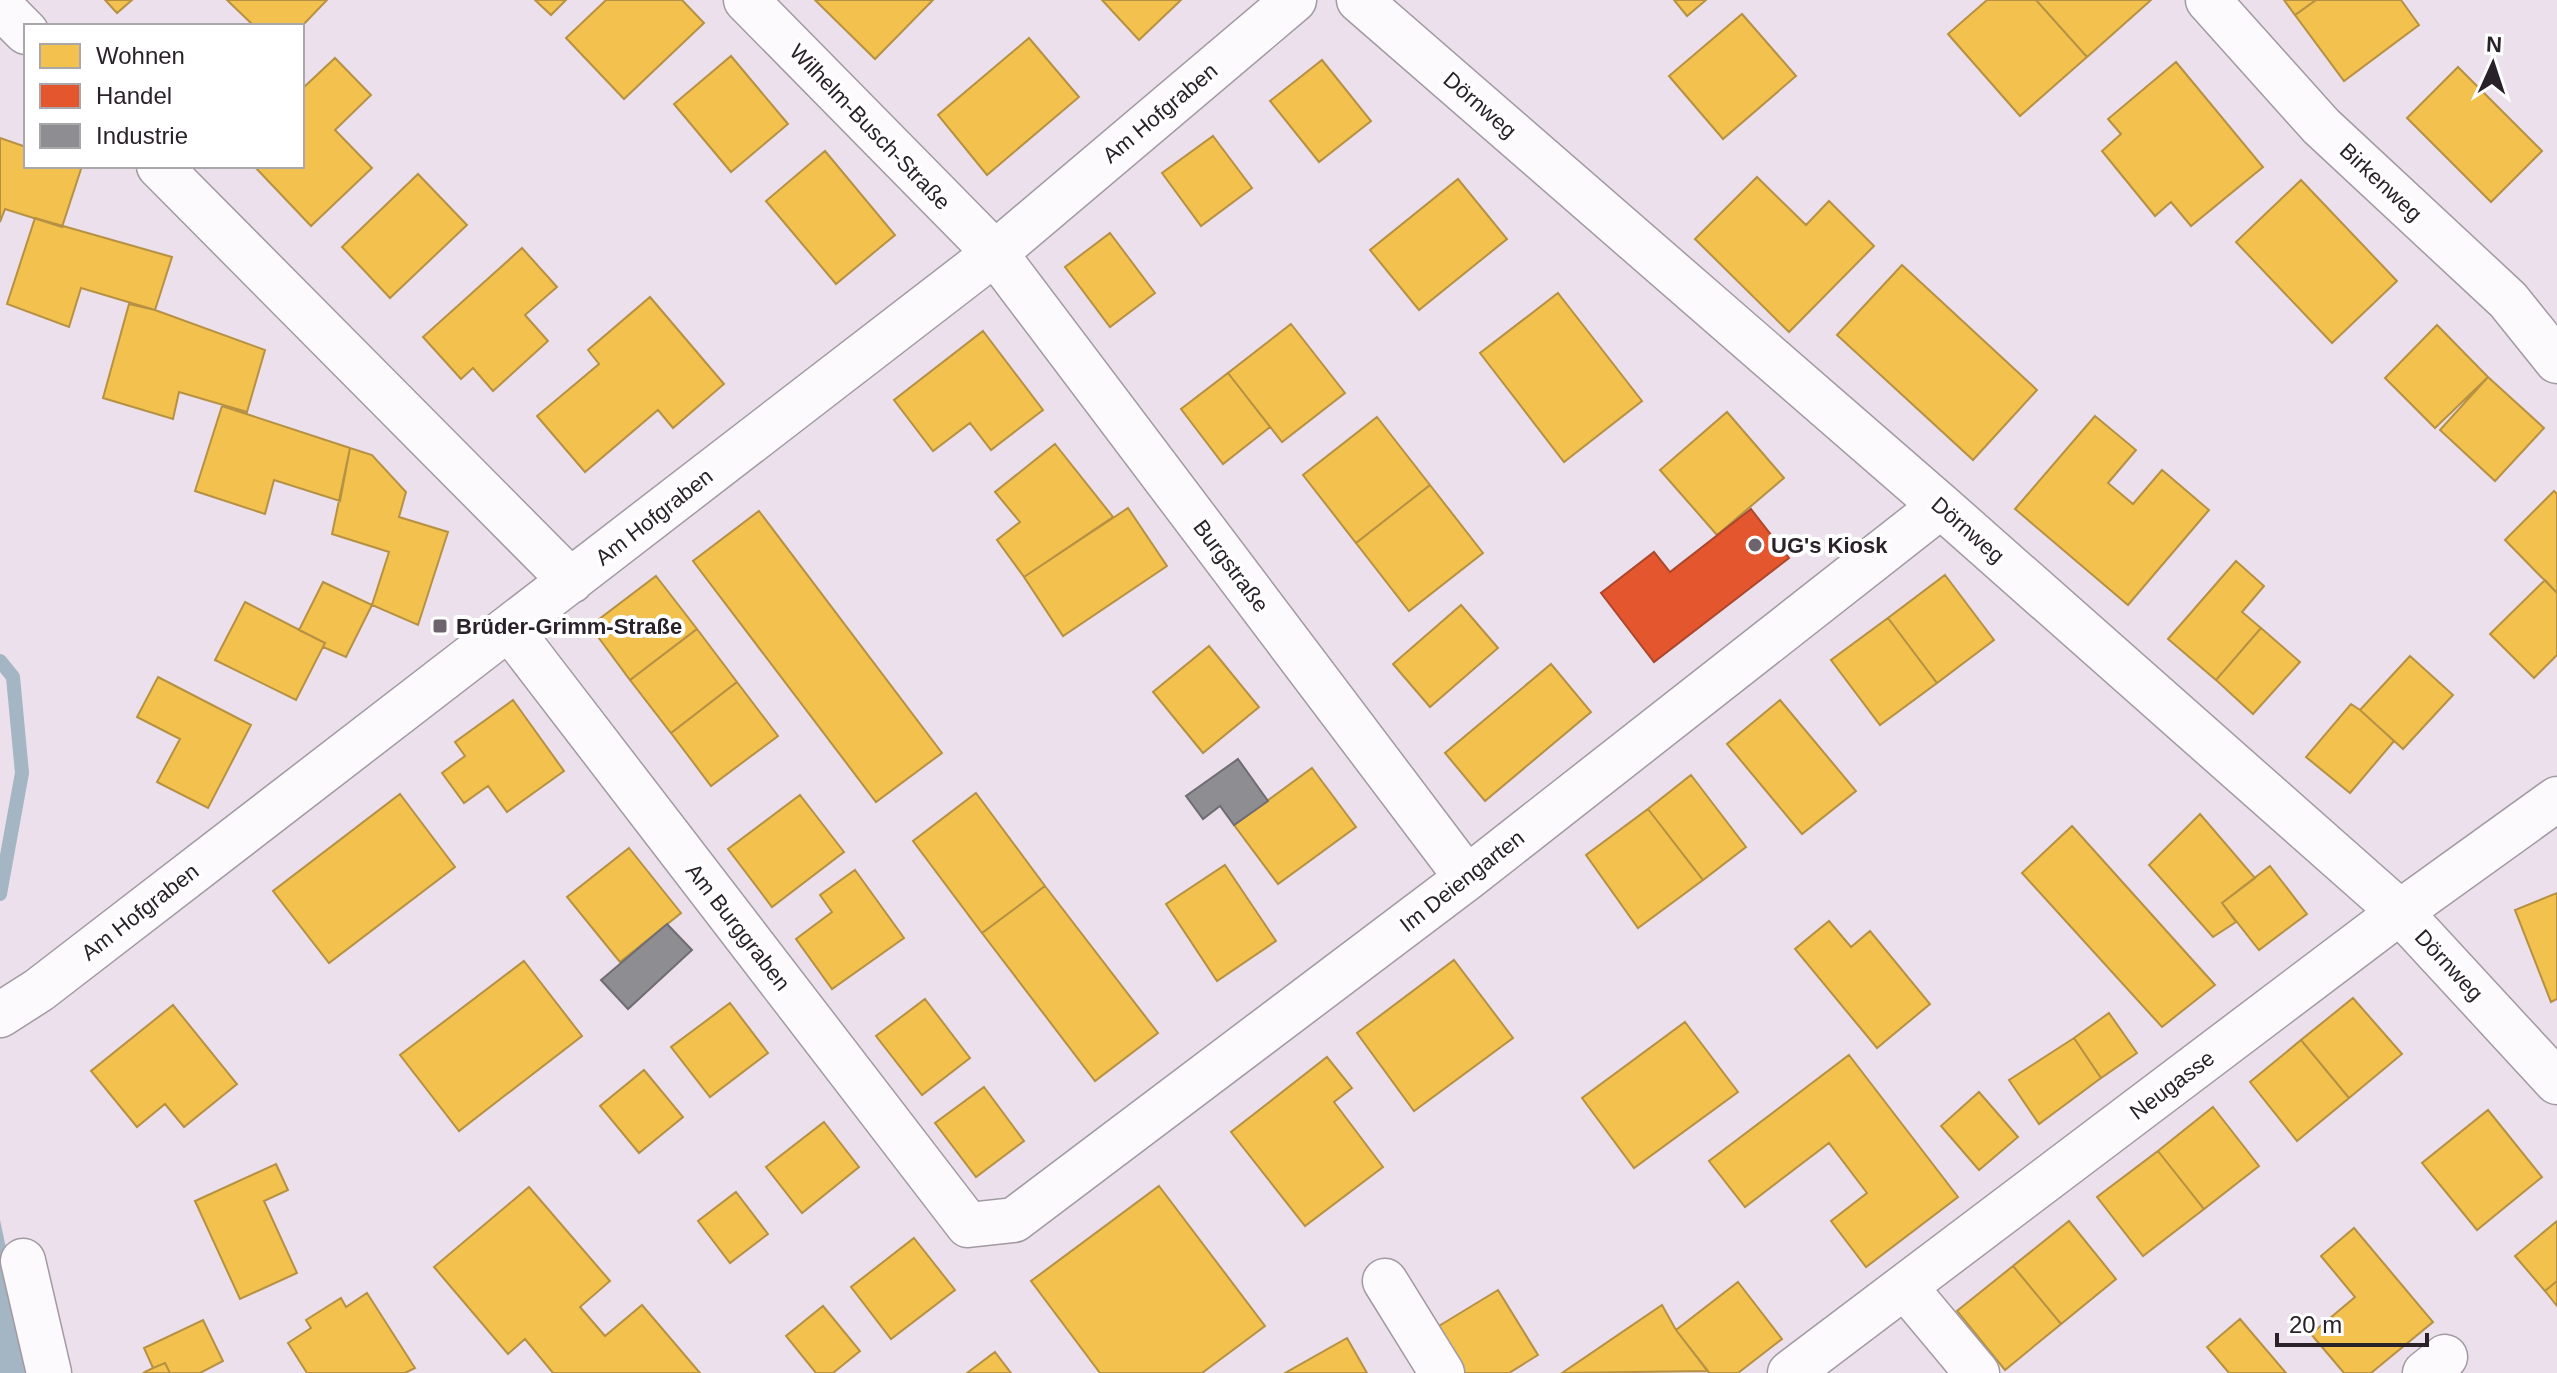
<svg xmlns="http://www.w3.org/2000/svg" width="2557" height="1373" viewBox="0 0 2557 1373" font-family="Arial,sans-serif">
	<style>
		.water { fill: #a4b5c4 }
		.homes { fill: #f2c14e; stroke: #b69143; stroke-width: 2 }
		.shops { fill: #e4572e; stroke: #ac472c; stroke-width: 2 }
		.industry { fill: #8d8d92; stroke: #6f6d72; stroke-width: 2 }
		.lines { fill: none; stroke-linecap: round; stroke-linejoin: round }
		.stream { stroke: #a4b5c4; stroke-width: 14 }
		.street-casing { stroke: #a29aa2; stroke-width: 47 }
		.street { stroke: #fcfafc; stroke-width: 44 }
		.poi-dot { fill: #6d646d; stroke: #fff; stroke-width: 3 }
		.labels { text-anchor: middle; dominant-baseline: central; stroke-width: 8; stroke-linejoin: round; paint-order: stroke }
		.street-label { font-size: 22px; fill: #292229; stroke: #fff }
		.poi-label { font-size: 22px; font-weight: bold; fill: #292229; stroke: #fff; text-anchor: start }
	</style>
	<rect width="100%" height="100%" fill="#ebe0eb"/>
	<!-- water -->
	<path class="water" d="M 0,1220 L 33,1373 L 0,1373 Z"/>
	<!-- homes -->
	<path class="homes" d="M 105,0 L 132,0 L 117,13 Z
		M 227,0 L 327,0 L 302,26 L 254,26 Z
		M 535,0 L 566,0 L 551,15 Z
		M 606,0 L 682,0 L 704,23 L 624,99 L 566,38 Z
		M 815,0 L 933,0 L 875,59 Z
		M 1102,0 L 1181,0 L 1139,40 Z
		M 1674,0 L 1706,0 L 1687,16 Z
		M 1987,0 L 2036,0 L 2087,57 L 2020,116 L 1948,34 Z
		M 2036,0 L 2151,0 L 2087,57 Z
		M 2284,0 L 2316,0 L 2295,15 Z
		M 2316,0 L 2401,0 L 2419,25 L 2344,81 L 2295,15 Z
		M 1742,14 L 1796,76 L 1723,139 L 1669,76 Z
		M 1029,38 L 1079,97 L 987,175 L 938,115 Z
		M 731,56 L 788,124 L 731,172 L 674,104 Z
		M 335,58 L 371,95 L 335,130 L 372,168 L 311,226 L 254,166 L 302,166 L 302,89 Z
		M 1322,60 L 1371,121 L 1319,162 L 1270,101 Z
		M 2176,62 L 2263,167 L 2191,226 L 2171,202 L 2155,216 L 2102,151 L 2121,134 L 2108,119 Z
		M 2458,67 L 2542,151 L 2491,202 L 2407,118 Z
		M 1213,136 L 1252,188 L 1201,226 L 1162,173 Z
		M 0,138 L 26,147 L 26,166 L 82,166 L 62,227 L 5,209 L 0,222 Z
		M 825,151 L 895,235 L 836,284 L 766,201 Z
		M 418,174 L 467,225 L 390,298 L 342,247 Z
		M 1757,177 L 1806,225 L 1829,201 L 1874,246 L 1789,332 L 1695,239 Z
		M 1458,179 L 1507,239 L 1419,310 L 1370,250 Z
		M 2301,180 L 2397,281 L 2332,343 L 2236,242 Z
		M 35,218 L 172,257 L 155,310 L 81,288 L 69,327 L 7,304 Z
		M 1110,233 L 1155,293 L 1110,327 L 1065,267 Z
		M 522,248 L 557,287 L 525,315 L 548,341 L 493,391 L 473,368 L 461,379 L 423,337 Z
		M 1902,265 L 2037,390 L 1973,460 L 1837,335 Z
		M 1558,293 L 1642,401 L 1564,462 L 1480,353 Z
		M 650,297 L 724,384 L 673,428 L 658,410 L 585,472 L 537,416 L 599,364 L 588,350 Z
		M 129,304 L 155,310 L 265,350 L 247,412 L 179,392 L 173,419 L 103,398 Z
		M 1291,324 L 1345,393 L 1282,442 L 1228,373 Z
		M 2437,325 L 2488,377 L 2435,428 L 2385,378 Z
		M 983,331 L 1043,410 L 991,450 L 970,423 L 933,451 L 894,400 Z
		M 1228,373 L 1270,427 L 1223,464 L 1181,409 Z
		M 2488,377 L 2544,428 L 2495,481 L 2440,430 Z
		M 222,406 L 350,448 L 340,501 L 274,480 L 265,514 L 195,491 Z
		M 1727,412 L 1784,478 L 1717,535 L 1660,470 Z
		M 2095,416 L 2136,450 L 2108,483 L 2133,504 L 2162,470 L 2209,510 L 2128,605 L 2015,509 Z
		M 1377,417 L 1430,485 L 1356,543 L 1303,475 Z
		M 1055,444 L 1113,517 L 1024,577 L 997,540 L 1020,522 L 995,492 Z
		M 350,448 L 372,455 L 406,492 L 399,517 L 448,532 L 418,625 L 372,605 L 389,552 L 332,534 Z
		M 1430,485 L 1483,553 L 1409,611 L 1356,543 Z
		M 2554,491 L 2557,494 L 2557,593 L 2505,540 Z
		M 1128,508 L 1167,566 L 1063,636 L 1024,577 Z
		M 759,511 L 942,753 L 876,802 L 693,561 Z
		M 2236,561 L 2264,586 L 2242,612 L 2261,628 L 2216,680 L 2168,639 Z
		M 1945,575 L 1994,640 L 1937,683 L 1888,618 Z
		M 656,576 L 697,629 L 630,680 L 590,626 Z
		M 2545,580 L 2557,593 L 2557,655 L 2534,678 L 2490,634 Z
		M 323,582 L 372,605 L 346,657 L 323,647 L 325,643 L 299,630 Z
		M 245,602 L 325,643 L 296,700 L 215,660 Z
		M 1461,605 L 1498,648 L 1430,707 L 1393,664 Z
		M 1888,618 L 1937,683 L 1880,725 L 1831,660 Z
		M 2261,628 L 2300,662 L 2253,714 L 2216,680 Z
		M 697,629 L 737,682 L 671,733 L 630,680 Z
		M 1209,646 L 1259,707 L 1203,753 L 1153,692 Z
		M 2410,656 L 2453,695 L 2403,749 L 2360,710 Z
		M 1551,664 L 1591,712 L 1485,801 L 1445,753 Z
		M 158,677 L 251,725 L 208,808 L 157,782 L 180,739 L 137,717 Z
		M 737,682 L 778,736 L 711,786 L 671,733 Z
		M 513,700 L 564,771 L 507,812 L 488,786 L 464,803 L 442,773 L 465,756 L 455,742 Z
		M 1780,700 L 1856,791 L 1802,834 L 1727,744 Z
		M 2351,704 L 2360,710 L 2394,741 L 2350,793 L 2306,757 Z
		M 1312,768 L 1356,827 L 1278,884 L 1234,825 Z
		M 1691,775 L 1746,847 L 1703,880 L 1648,809 Z
		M 976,793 L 1045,886 L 982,933 L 913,841 Z
		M 400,794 L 455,867 L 329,963 L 273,891 Z
		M 800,795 L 844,852 L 772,907 L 728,849 Z
		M 1648,809 L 1703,880 L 1638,928 L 1586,855 Z
		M 2200,814 L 2255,878 L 2222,903 L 2236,922 L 2213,937 L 2149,865 Z
		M 2072,826 L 2215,985 L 2162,1027 L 2022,873 Z
		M 629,848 L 681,913 L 620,962 L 567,897 Z
		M 1225,865 L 1276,941 L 1217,981 L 1166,904 Z
		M 2270,866 L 2307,914 L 2259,950 L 2222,903 Z
		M 855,870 L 904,938 L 832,989 L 796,939 L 832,912 L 820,895 Z
		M 1045,886 L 1158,1033 L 1095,1081 L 982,933 Z
		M 2557,893 L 2557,999 L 2551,1002 L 2515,910 Z
		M 1829,921 L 1851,947 L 1870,931 L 1930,1004 L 1877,1048 L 1795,949 Z
		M 1454,960 L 1513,1038 L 1414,1111 L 1357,1033 Z
		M 524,961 L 582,1036 L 459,1131 L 400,1055 Z
		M 2353,998 L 2402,1054 L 2349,1098 L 2301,1040 Z
		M 925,999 L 970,1058 L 922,1095 L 876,1036 Z
		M 730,1003 L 768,1053 L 710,1097 L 671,1047 Z
		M 173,1005 L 237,1084 L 184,1127 L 165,1104 L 137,1127 L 91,1071 Z
		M 2109,1013 L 2137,1053 L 2101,1078 L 2074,1038 Z
		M 1685,1022 L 1738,1092 L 1634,1168 L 1582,1098 Z
		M 2074,1038 L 2101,1078 L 2039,1124 L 2009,1080 Z
		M 2301,1040 L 2349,1098 L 2297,1141 L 2250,1082 Z
		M 1849,1055 L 1958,1197 L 1866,1267 L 1831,1221 L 1867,1193 L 1829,1143 L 1745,1207 L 1709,1161 Z
		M 1327,1057 L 1352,1088 L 1334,1102 L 1383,1167 L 1305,1226 L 1231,1132 Z
		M 644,1070 L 683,1117 L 639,1153 L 600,1106 Z
		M 984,1087 L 1024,1141 L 976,1177 L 935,1123 Z
		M 1979,1092 L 2018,1137 L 1979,1170 L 1941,1126 Z
		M 2213,1107 L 2259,1166 L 2204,1209 L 2158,1151 Z
		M 2488,1110 L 2542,1177 L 2477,1230 L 2422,1163 Z
		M 824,1122 L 859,1167 L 802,1213 L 766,1167 Z
		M 2158,1151 L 2204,1209 L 2143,1256 L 2097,1197 Z
		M 276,1164 L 288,1190 L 264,1201 L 297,1273 L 240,1299 L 195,1201 Z
		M 1159,1186 L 1265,1326 L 1202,1373 L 1100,1373 L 1031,1281 Z
		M 529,1187 L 610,1281 L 580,1307 L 605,1336 L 642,1305 L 700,1373 L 553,1373 L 525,1339 L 508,1354 L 434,1267 Z
		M 736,1192 L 768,1234 L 730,1263 L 698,1221 Z
		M 2069,1221 L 2116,1279 L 2061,1324 L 2013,1266 Z
		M 2557,1221 L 2557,1281 L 2545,1291 L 2515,1256 Z
		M 2354,1228 L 2433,1322 L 2371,1373 L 2344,1373 L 2311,1334 L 2355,1297 L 2321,1256 Z
		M 914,1238 L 955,1290 L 891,1339 L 851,1287 Z
		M 2013,1266 L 2061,1324 L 2005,1370 L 1957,1311 Z
		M 2557,1281 L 2557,1306 L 2545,1291 Z
		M 1738,1282 L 1782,1339 L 1738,1373 L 1709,1373 L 1676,1330 Z
		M 1498,1290 L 1538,1355 L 1509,1373 L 1454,1373 L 1429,1332 Z
		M 367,1293 L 415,1368 L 405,1373 L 307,1373 L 288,1343 L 311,1328 L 306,1320 L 341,1298 L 346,1307 Z
		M 1662,1305 L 1676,1330 L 1708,1371 L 1562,1373 Z
		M 823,1306 L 860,1351 L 833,1373 L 816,1373 L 786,1336 Z
		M 2240,1319 L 2286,1373 L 2229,1373 L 2207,1347 Z
		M 203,1320 L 223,1361 L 200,1373 L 170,1373 L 165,1363 L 153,1368 L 144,1348 Z
		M 1347,1338 L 1367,1373 L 1285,1373 Z
		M 995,1352 L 1011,1373 L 967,1373 Z
		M 165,1363 L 170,1373 L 143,1373 L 153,1368 Z"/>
	<!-- shops -->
	<path class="shops" d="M 1751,509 L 1789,558 L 1654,662 L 1601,593 L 1654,552 L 1670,572 Z"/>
	<!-- industry -->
	<path class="industry" d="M 1238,759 L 1268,801 L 1234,825 L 1220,806 L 1203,819 L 1186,796 Z
		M 667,924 L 692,950 L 628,1009 L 601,980 Z"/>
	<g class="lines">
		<!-- stream -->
		<path class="stream" d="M 0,661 L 13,677 L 22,773 L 0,894"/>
		<defs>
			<path id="street" d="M 746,0 L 995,253 L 1467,878
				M 1359,0 L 1941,506 L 2400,912 L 2557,1082
				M 2208,0 L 2321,126 L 2508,300 L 2557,361
				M 0,6 L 26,32
				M 159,166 L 571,581
				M 509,628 L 968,1225 L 1014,1220 L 1467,878 L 1941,506
				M 0,1015 L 39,990 L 995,253 L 1294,0
				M 23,1261 L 49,1373
				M 1385,1281 L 1442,1373
				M 1905,1287 L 1977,1373
				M 1790,1373 L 2400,912 L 2557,799
				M 2425,1373 L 2445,1357"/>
		</defs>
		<!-- street casing -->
		<use href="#street" class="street-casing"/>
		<!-- street -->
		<use href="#street" class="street"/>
	</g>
	<!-- markers -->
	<g class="poi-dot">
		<circle cx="1755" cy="545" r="8"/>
		<rect x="432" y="618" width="16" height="16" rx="4"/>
	</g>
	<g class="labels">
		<!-- street labels -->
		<g class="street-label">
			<text transform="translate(1480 105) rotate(41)">Dörnweg</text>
			<text transform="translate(1160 113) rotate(-40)">Am Hofgraben</text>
			<text transform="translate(870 127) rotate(46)">Wilhelm-Busch-Straße</text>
			<text transform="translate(2381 182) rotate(43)">Birkenweg</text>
			<text transform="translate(654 517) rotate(-38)">Am Hofgraben</text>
			<text transform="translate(1968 530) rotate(41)">Dörnweg</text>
			<text transform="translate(1231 566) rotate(53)">Burgstraße</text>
			<text transform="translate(1462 881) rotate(-38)">Im Deiengarten</text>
			<text transform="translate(140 912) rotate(-38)">Am Hofgraben</text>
			<text transform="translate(738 927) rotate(52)">Am Burggraben</text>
			<text transform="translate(2449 965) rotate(47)">Dörnweg</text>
			<text transform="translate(2172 1085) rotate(-37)">Neugasse</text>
		</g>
		<!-- poi labels -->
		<g class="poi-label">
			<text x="1771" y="545">UG's Kiosk</text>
			<text x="456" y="626">Brüder-Grimm-Straße</text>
		</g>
	</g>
	<!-- legend -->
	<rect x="24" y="24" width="280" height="144" fill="#ffffff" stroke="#a9a7a9" stroke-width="2"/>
	<rect x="40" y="44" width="40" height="24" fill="#f2c14e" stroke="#a9a7a9" stroke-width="2"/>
	<text x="96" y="64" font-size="24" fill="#292229">Wohnen</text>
	<rect x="40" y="84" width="40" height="24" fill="#e4572e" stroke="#a9a7a9" stroke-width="2"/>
	<text x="96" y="104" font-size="24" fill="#292229">Handel</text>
	<rect x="40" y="124" width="40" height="24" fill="#8d8d92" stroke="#a9a7a9" stroke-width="2"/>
	<text x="96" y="144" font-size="24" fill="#292229">Industrie</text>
	<!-- north arrow -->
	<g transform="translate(2493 64) rotate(3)" stroke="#ffffff" stroke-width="6" paint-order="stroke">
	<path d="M0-6L14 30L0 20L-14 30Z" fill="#292229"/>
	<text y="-12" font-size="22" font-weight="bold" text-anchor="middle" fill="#292229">N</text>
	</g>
	<!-- scale -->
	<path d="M2277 1333v12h150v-12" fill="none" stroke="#292229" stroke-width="4"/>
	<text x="2289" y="1333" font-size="24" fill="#292229" stroke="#ffffff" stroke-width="6" paint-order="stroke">20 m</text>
</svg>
